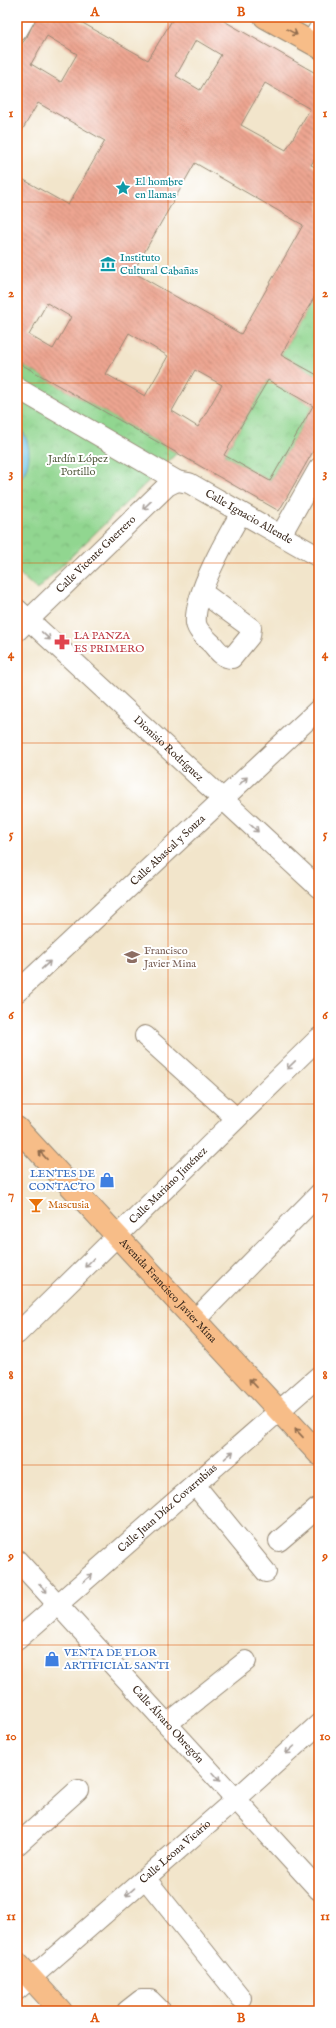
<svg xmlns="http://www.w3.org/2000/svg" width="336" height="2028" viewBox="0 0 336 2028" font-family="'IM FELL English',serif">
	<style>
		.park { fill: url(#park-crowns); stroke: #668057 }
		.water { fill: #66c2e4; stroke: #507681 }
		.building { fill: url(#building-back-hatch); fill-rule: evenodd }
		.lines { fill: none; stroke-linecap: round; stroke-linejoin: round }
		.minor-casing { stroke: #968874; stroke-width: 22 }
		.major-casing { stroke: #968874; stroke-width: 24 }
		.minor { stroke: #fff; stroke-width: 20 }
		.major { stroke: #f7bd88; stroke-width: 22 }
		.oneway { stroke: #906c4e }
		.oneway2 { stroke: #a79f9a }
		.grid { fill: none; stroke: #df570d; stroke-width: 1; stroke-opacity: 0.55 }
		.labels { text-anchor: middle; dominant-baseline: central; stroke-width: 4; stroke-linejoin: round; paint-order: stroke }
		.culture-label { font-size: 11px; fill: #0d838f; stroke: #fff; text-anchor: start }
		.park-label { font-size: 11px; fill: #555e40; stroke: #fff }
		.street-label { font-size: 11px; fill: #3b2a1e; stroke: #fff }
		.health-label { font-size: 11px; fill: #be3a42; stroke: #fff; text-anchor: start }
		.education-label { font-size: 11px; fill: #785e54; stroke: #fff; text-anchor: start }
		.shop-label { font-size: 11px; fill: #366cbe; stroke: #fff; text-anchor: end }
		.food-label { font-size: 11px; fill: #c56008; stroke: #fff; text-anchor: start }
		.neatline { fill: none; stroke: #df570d; stroke-width: 1.5 }
		.grid-label { font-size: 13px; text-anchor: middle; font-weight: bold; fill: #df570d }
	</style>
	<defs>
		<pattern id="park-crowns" width="20" height="18" patternUnits="userSpaceOnUse"><rect width="20" height="18" fill="#91d690"/><path d="M2 6a3 3 0 1 1 6 0M12 15a3 3 0 1 1 6 0" fill="none" stroke="#7eb87c"/></pattern>
		<pattern id="building-back-hatch" width="6" height="6" patternUnits="userSpaceOnUse"><rect width="6" height="6" fill="#eda591"/><path d="M-1 5l2 2M0 0l6 6M5-1l2 2" fill="none" stroke="#c18776"/></pattern>
	</defs>
	<rect width="100%" height="100%" fill="#fff"/>
	<filter id="ink" filterUnits="userSpaceOnUse"><feTurbulence type="fractalNoise" baseFrequency=".025" numOctaves="2"/><feDisplacementMap in="SourceGraphic" scale="8" xChannelSelector="R" yChannelSelector="G"/><feConvolveMatrix kernelMatrix="1 2 1 2 8 2 1 2 1" color-interpolation-filters="sRGB"/></filter>
	<filter id="wash" filterUnits="userSpaceOnUse"><feTurbulence type="fractalNoise" baseFrequency=".012" numOctaves="4" result="noise"/><feDisplacementMap in="SourceGraphic" scale="16" xChannelSelector="R" yChannelSelector="G"/><feGaussianBlur stdDeviation="0.9" result="paint"/><feColorMatrix in="noise" values="0 0 0 0 0 0 0 0 0 0 0 0 0 0 0 0 0 1.4 0 .05"/><feComposite in="paint" operator="in"/></filter>
	<g filter="url(#wash)">
		<rect width="100%" height="100%" fill="#f2e5cb"/>
		<!-- park -->
		<path class="park" d="M 319,289 L 319,376 L 281,355 Z
			M 17,362 L 177,453 L 37,590 L 17,571 Z
			M 268,380 L 313,406 L 270,481 L 224,455 Z"/>
		<!-- water -->
		<path class="water" d="M 17,425 C 33,440 33,467 17,482 Z"/>
		<g id="blocks">
			<!-- building -->
			<path class="building" d="M 36,17 L 72,17 L 148,60 L 174,17 L 217,17 L 319,75 L 319,152 L 311,165 L 319,169 L 319,289 L 281,355 L 319,376 L 319,441 L 279,511 L 17,362 L 17,176 L 68,205 L 105,141 L 38,103 L 17,139 L 17,50 L 27,37 ZM 47,36 L 77,54 L 61,82 L 31,64 ZM 196,40 L 221,55 L 200,90 L 176,76 ZM 265,83 L 310,109 L 286,150 L 241,125 ZM 195,163 L 303,225 L 241,334 L 133,272 ZM 47,303 L 71,317 L 53,349 L 29,335 ZM 129,333 L 168,356 L 145,396 L 106,374 ZM 195,370 L 222,385 L 198,427 L 172,411 ZM 268,380 L 313,406 L 270,481 L 224,455 Z"/>
		</g>
	</g>
	<g filter="url(#ink)">
		<use href="#blocks" fill-opacity="0" stroke="#968874" stroke-width="1"/>
		<g class="lines">
			<defs>
				<g id="minor">
					<path d="M 17,31 L 25,17"/>
					<path d="M 311,43 L 319,29"/>
					<path id="s1" d="M 17,388 L 177,481 L 189,483 L 319,557"/>
					<path d="M 281,535 L 319,468"/>
					<path d="M 202,592 L 251,628 L 250,636 L 232,658 C 223,658 218,651 213,645 C 207,639 197,631 196,623 C 193,596 227,537 241,513"/>
					<path id="s2" d="M 17,609 L 319,888"/>
					<path id="s3" d="M 17,631 L 167,486 L 177,481"/>
					<path id="s4" d="M 17,992 L 319,709"/>
					<path d="M 145,1036 L 236,1118"/>
					<path d="M 195,1320 L 319,1194"/>
					<path id="s5" d="M 17,1334 L 319,1038"/>
					<path d="M 195,1485 L 266,1572"/>
					<path d="M 279,1541 L 319,1507"/>
					<path id="s6" d="M 17,1560 L 319,1890"/>
					<path id="s7" d="M 17,1640 L 319,1376"/>
					<path d="M 167,1724 L 246,1661"/>
					<path d="M 17,1845 L 78,1790"/>
					<path d="M 145,1878 L 241,1998"/>
					<path id="s8" d="M 17,1990 L 236,1799 L 319,1724"/>
					<path d="M 127,2011 L 141,2000 L 150,2000 L 161,2011"/>
				</g>
				<g id="major">
					<path d="M 265,17 L 319,47"/>
					<path id="s9" d="M 17,1128 L 319,1454"/>
					<path d="M 17,1963 L 61,2011"/>
				</g>
			</defs>
			<!-- minor casing -->
			<use href="#minor" class="minor-casing"/>
			<!-- major casing -->
			<use href="#major" class="major-casing"/>
			<!-- minor -->
			<use href="#minor" class="minor"/>
			<!-- major -->
			<use href="#major" class="major"/>
		</g>
		<!-- one-way arrows -->
		<defs><path id="oneway-shaft" d="M-6 0H5M1.5-3L5.5 0L1.5 3" fill="none" stroke-width="1.6" stroke-linecap="round" stroke-linejoin="round"/></defs>
		<g class="oneway">
			<use href="#oneway-shaft" transform="translate(292 32) rotate(29)"/>
			<use href="#oneway-shaft" transform="translate(43 1155) rotate(-133)"/>
			<use href="#oneway-shaft" transform="translate(253 1383) rotate(-133)"/>
			<use href="#oneway-shaft" transform="translate(299 1433) rotate(-133)"/>
		</g>
		<g class="oneway2">
			<use href="#oneway-shaft" transform="translate(147 505) rotate(136)"/>
			<use href="#oneway-shaft" transform="translate(46 636) rotate(43)"/>
			<use href="#oneway-shaft" transform="translate(243 781) rotate(-44)"/>
			<use href="#oneway-shaft" transform="translate(254 828) rotate(43)"/>
			<use href="#oneway-shaft" transform="translate(46 965) rotate(-43)"/>
			<use href="#oneway-shaft" transform="translate(291 1065) rotate(136)"/>
			<use href="#oneway-shaft" transform="translate(89 1263) rotate(135)"/>
			<use href="#oneway-shaft" transform="translate(229 1455) rotate(-41)"/>
			<use href="#oneway-shaft" transform="translate(88 1578) rotate(-41)"/>
			<use href="#oneway-shaft" transform="translate(43 1588) rotate(48)"/>
			<use href="#oneway-shaft" transform="translate(290 1750) rotate(138)"/>
			<use href="#oneway-shaft" transform="translate(216 1777) rotate(48)"/>
			<use href="#oneway-shaft" transform="translate(130 1892) rotate(139)"/>
		</g>
	</g>
	<!-- grid -->
	<path class="grid" d="M 168,17 L 168,2011M 17,202 L 319,202M 17,383 L 319,383M 17,563 L 319,563M 17,743 L 319,743M 17,924 L 319,924M 17,1104 L 319,1104M 17,1285 L 319,1285M 17,1465 L 319,1465M 17,1645 L 319,1645M 17,1826 L 319,1826"/>
	<!-- icons -->
	<defs>
		<symbol id="sight-bare" viewBox="-9 -9 18 18"><path d="M0-6L1.8-2.2L6-1.7L2.9 1.2L3.7 5.4L0 3.3L-3.7 5.4L-2.9 1.2L-6-1.7L-1.8-2.2Z" fill="#0f9aa8" stroke="#fff" stroke-width="2.5" paint-order="stroke"/></symbol>
		<symbol id="museum-bare" viewBox="-9 -9 18 18"><path d="M0-6L6-3V-2H-6V-3ZM-5-1h2V3h-2ZM-1-1h2V3h-2ZM3-1h2V3H3ZM-6 4H6V6H-6Z" fill="#0f9aa8" stroke="#fff" stroke-width="2.5" paint-order="stroke"/></symbol>
		<symbol id="pharmacy-bare" viewBox="-9 -9 18 18"><path d="M-2-6h4v4h4v4h-4v4h-4v-4h-4v-4h4Z" fill="#e0444e" stroke="#fff" stroke-width="2.5" paint-order="stroke"/></symbol>
		<symbol id="school-bare" viewBox="-9 -9 18 18"><path d="M0-5L7-2L0 1L-7-2ZM-4 1L0 2.5L4 1V4Q0 6-4 4Z" fill="#8d6e63" stroke="#fff" stroke-width="2.5" paint-order="stroke"/></symbol>
		<symbol id="shop-bare" viewBox="-9 -9 18 18"><path d="M-5-2.5h2.3a2.7 3.5 0 0 1 5.4 0H5L5.5 6h-11ZM-1.5-2.5h3a1.5 2.3 0 0 0-3 0Z" fill="#3f7fe0" stroke="#fff" stroke-width="2.5" paint-order="stroke"/></symbol>
		<symbol id="bar-bare" viewBox="-9 -9 18 18"><path d="M-6-5H6L.8 .8V4.5H3.5V6h-7V4.5H-.8V.8Z" fill="#e8710a" stroke="#fff" stroke-width="2.5" paint-order="stroke"/></symbol>
	</defs>
	<g fill-rule="evenodd">
		<use href="#sight-bare" x="112" y="177" width="22" height="22"/>
		<use href="#museum-bare" x="97" y="253" width="22" height="22"/>
		<use href="#pharmacy-bare" x="51" y="631" width="22" height="22"/>
		<use href="#school-bare" x="121" y="946" width="22" height="22"/>
		<use href="#shop-bare" x="96" y="1169" width="22" height="22"/>
		<use href="#bar-bare" x="25" y="1194" width="22" height="22"/>
		<use href="#shop-bare" x="41" y="1648" width="22" height="22"/>
	</g>
	<g class="labels">
		<!-- culture labels -->
		<g class="culture-label">
			<text x="135" y="182">El hombre<tspan x="135" dy="13">en llamas</tspan></text>
			<text x="120" y="258">Instituto<tspan x="120" dy="13">Cultural Cabañas</tspan></text>
		</g>
		<!-- park labels -->
		<g class="park-label">
			<text x="78" y="459">Jardín López<tspan x="78" dy="13">Portillo</tspan></text>
		</g>
		<!-- street labels -->
		<g class="street-label">
			<text stroke="none"><textPath href="#s1" startOffset="266">Calle Ignacio Allende</textPath></text>
			<text stroke="none"><textPath href="#s3" startOffset="110">Calle Vicente Guerrero</textPath></text>
			<text stroke="none"><textPath href="#s2" startOffset="206">Dionisio Rodríguez</textPath></text>
			<text stroke="none"><textPath href="#s4" startOffset="207">Calle Abascal y Souza</textPath></text>
			<text stroke="none"><textPath href="#s5" startOffset="212">Calle Mariano Jiménez</textPath></text>
			<text stroke="none"><textPath href="#s9" startOffset="222">Avenida Francisco Javier Mina</textPath></text>
			<text stroke="none"><textPath href="#s7" startOffset="200">Calle Juan Díaz Covarrubias</textPath></text>
			<text stroke="none"><textPath href="#s6" startOffset="223">Calle Álvaro Obregón</textPath></text>
			<text stroke="none"><textPath href="#s8" startOffset="210">Calle Leona Vicario</textPath></text>
		</g>
		<!-- health labels -->
		<g class="health-label">
			<text x="74" y="636">LA PANZA<tspan x="74" dy="13">ES PRIMERO</tspan></text>
		</g>
		<!-- education labels -->
		<g class="education-label">
			<text x="144" y="951">Francisco<tspan x="144" dy="13">Javier Mina</tspan></text>
		</g>
		<!-- shop labels -->
		<g class="shop-label">
			<text x="95" y="1174">LENTES DE<tspan x="95" dy="13">CONTACTO</tspan></text>
			<text x="64" y="1653" text-anchor="start">VENTA DE FLOR<tspan x="64" dy="13">ARTIFICIAL SANTI</tspan></text>
		</g>
		<!-- food labels -->
		<g class="food-label">
			<text x="48" y="1205">Mascusia</text>
		</g>
	</g>
	<!-- margin -->
	<rect width="336" height="2028" fill="none" stroke="#fff" stroke-width="44"/>
	<rect x="22" y="22" width="292" height="1984" class="neatline"/>
	<g class="grid-label">
		<text x="95" y="16">A</text>
		<text x="241" y="16">B</text>
		<text x="11" y="117">1</text>
		<text x="325" y="117">1</text>
		<text x="11" y="297">2</text>
		<text x="325" y="297">2</text>
		<text x="11" y="477">3</text>
		<text x="325" y="477">3</text>
		<text x="11" y="658">4</text>
		<text x="325" y="658">4</text>
		<text x="11" y="838">5</text>
		<text x="325" y="838">5</text>
		<text x="11" y="1019">6</text>
		<text x="325" y="1019">6</text>
		<text x="11" y="1199">7</text>
		<text x="325" y="1199">7</text>
		<text x="11" y="1379">8</text>
		<text x="325" y="1379">8</text>
		<text x="11" y="1560">9</text>
		<text x="325" y="1560">9</text>
		<text x="11" y="1740">10</text>
		<text x="325" y="1740">10</text>
		<text x="11" y="1920">11</text>
		<text x="325" y="1920">11</text>
		<text x="95" y="2022">A</text>
		<text x="241" y="2022">B</text>
	</g>
</svg>
